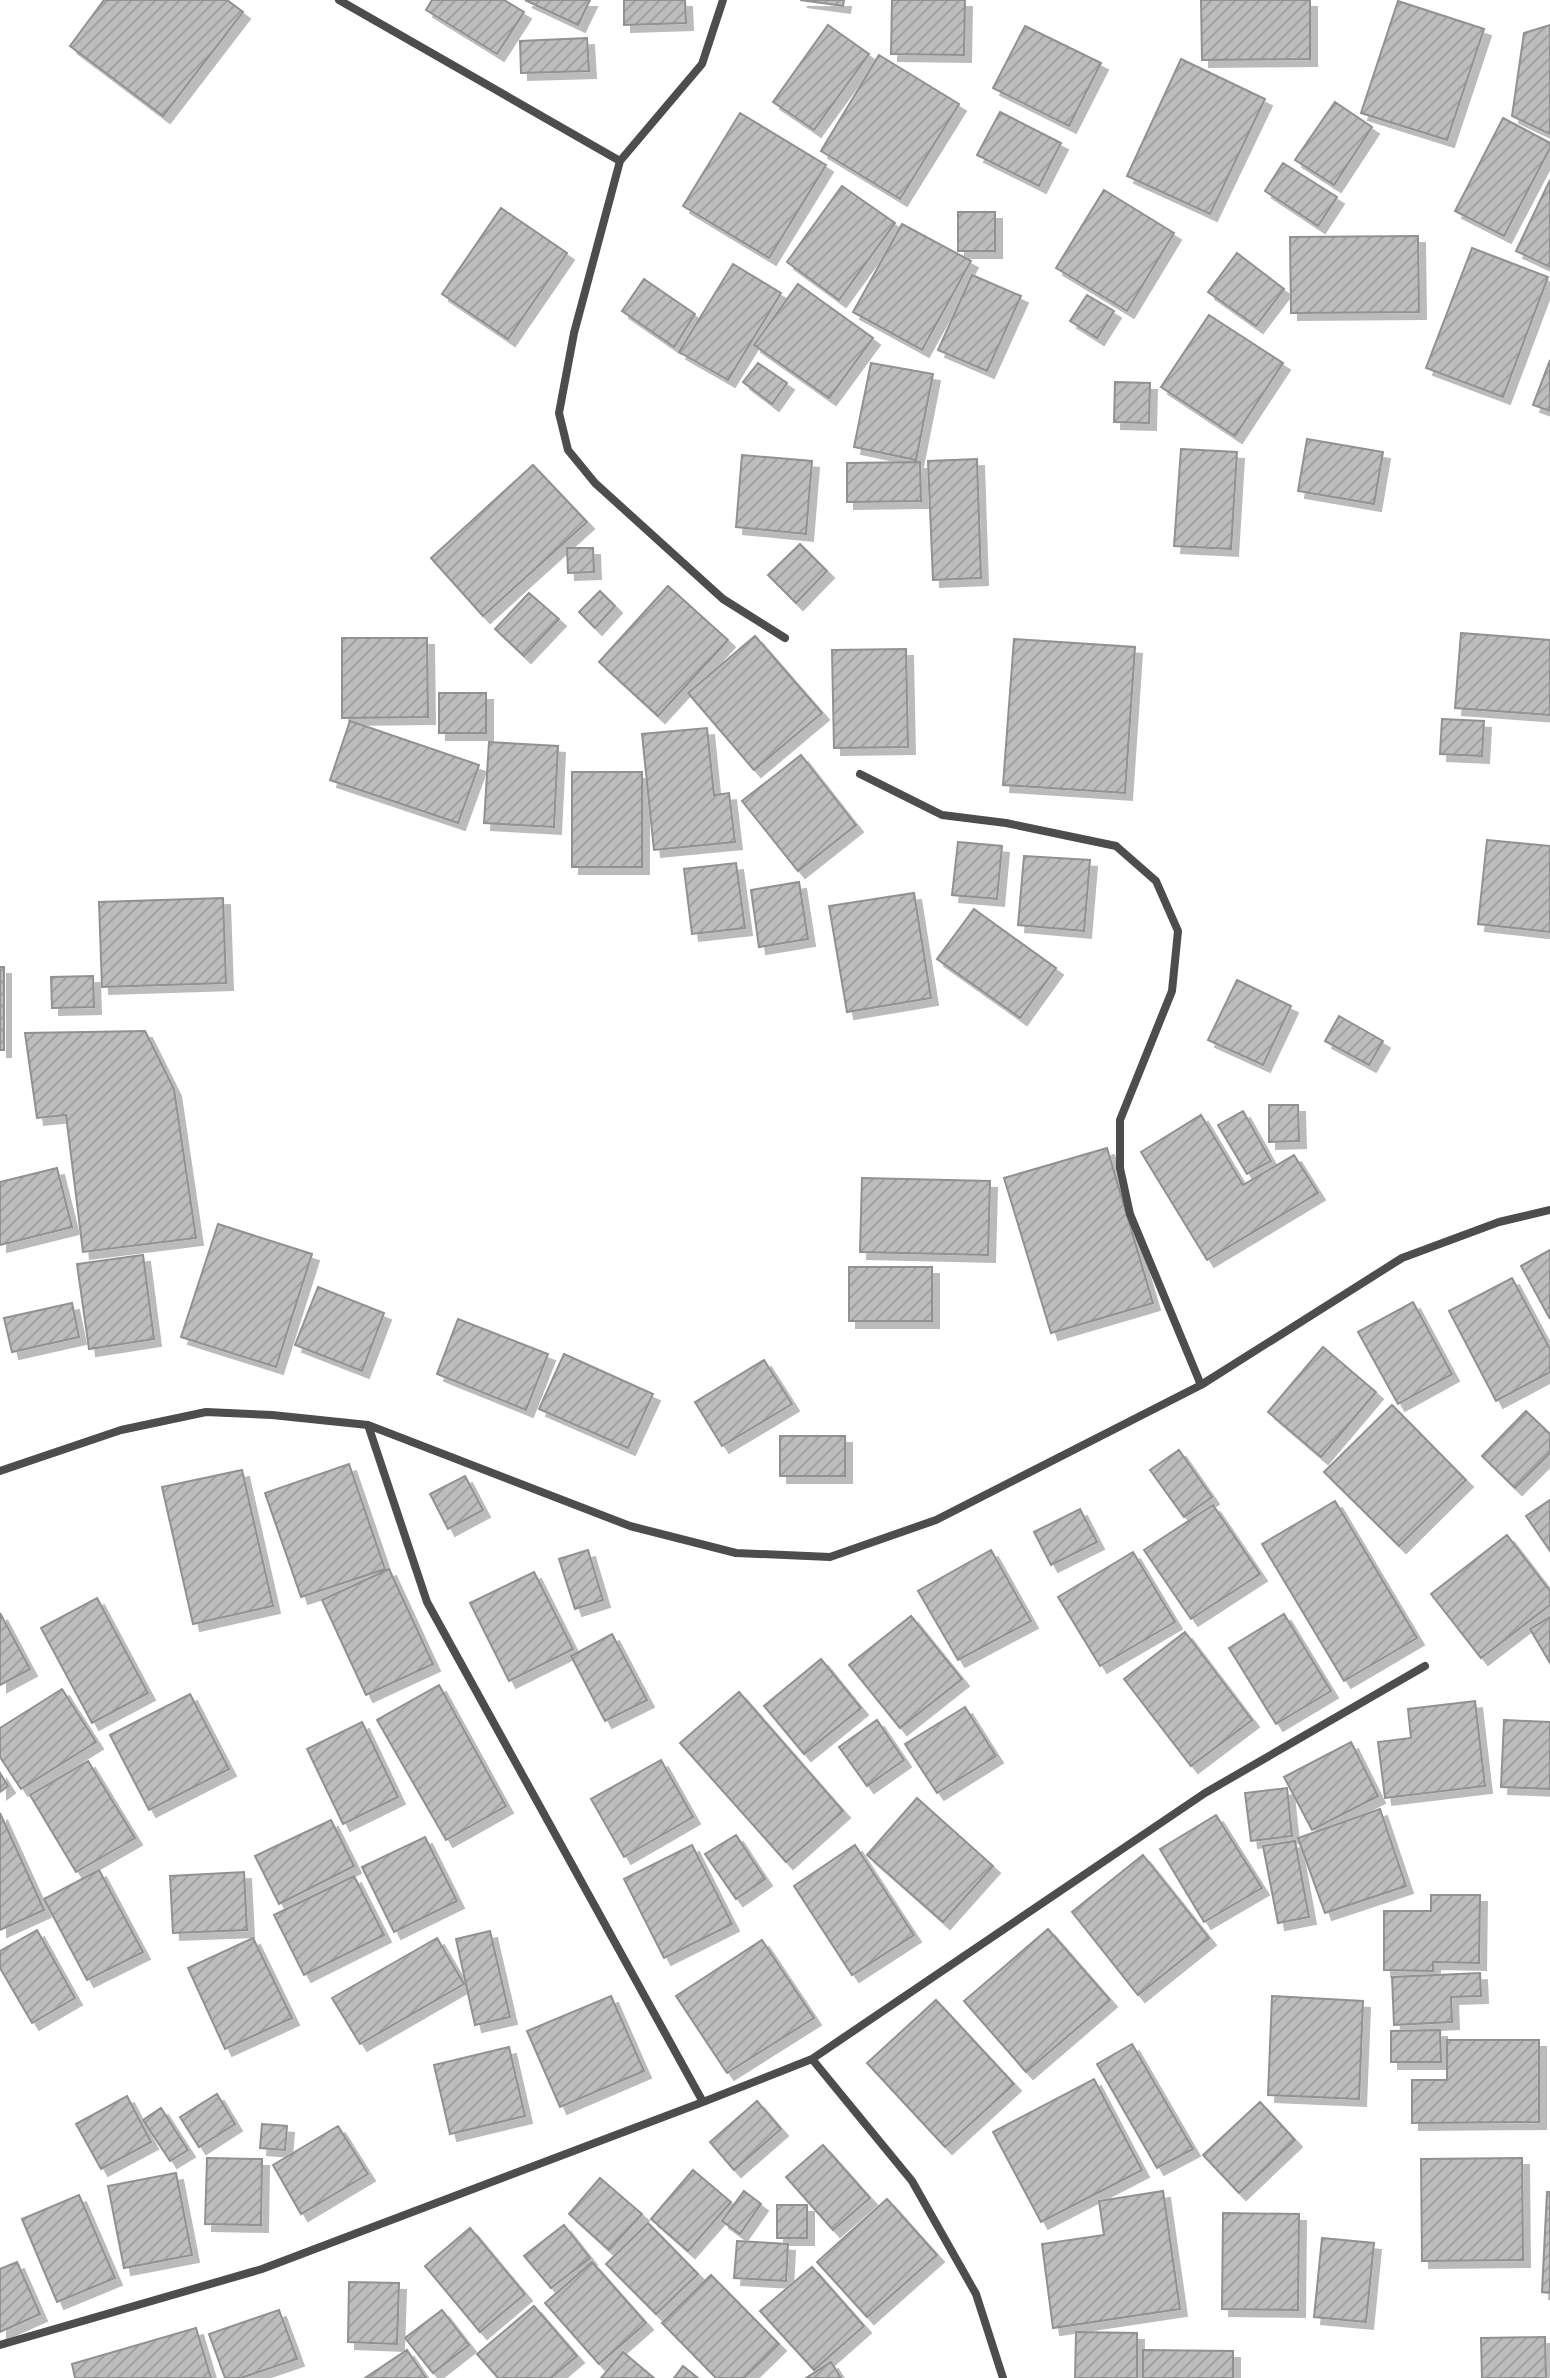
<svg xmlns="http://www.w3.org/2000/svg" width="1550" height="2378" viewBox="0 0 1550 2378" font-family="'Titillium Web',sans-serif">
	<style>
		.building { fill: url(#building-hatch); stroke: #919191; stroke-width: 2; filter: url(#shadow) }
		.lines { fill: none; stroke-linecap: round; stroke-linejoin: round }
		.minor { stroke: #4d4d4d; stroke-width: 8 }
	</style>
	<defs>
		<pattern id="building-hatch" width="6" height="6" patternUnits="userSpaceOnUse" patternTransform="scale(2)"><rect width="6" height="6" fill="#bdbdbd"/><path d="M-1 1l2-2M0 6l6-6M5 7l2-2" fill="none" stroke="#a1a1a1"/></pattern>
		<filter id="shadow"><feDropShadow dx="7" dy="7" stdDeviation="0" flood-color="#0004"/></filter>
	</defs>
	<rect width="100%" height="100%" fill="#fff"/>
	<!-- building -->
	<path class="building" d="M 104,0 L 227,0 L 243,12 L 163,116 L 70,46 Z
		M 432,0 L 504,0 L 524,12 L 497,54 L 426,10 Z
		M 525,0 L 590,0 L 578,25 Z
		M 624,0 L 685,0 L 686,23 L 624,25 Z
		M 800,0 L 844,0 L 843,6 Z
		M 892,0 L 965,0 L 964,55 L 891,54 Z
		M 1201,0 L 1310,0 L 1310,59 L 1202,60 Z
		M 1398,1 L 1484,29 L 1447,140 L 1361,113 Z
		M 828,25 L 869,54 L 814,130 L 773,102 Z
		M 1550,25 L 1550,134 L 1512,116 L 1524,33 Z
		M 1025,26 L 1101,63 L 1069,126 L 993,88 Z
		M 587,38 L 589,71 L 521,73 L 520,41 Z
		M 879,55 L 959,104 L 900,199 L 821,151 Z
		M 1181,59 L 1265,99 L 1210,214 L 1127,176 Z
		M 1335,102 L 1372,127 L 1334,185 L 1295,160 Z
		M 1000,112 L 1061,143 L 1039,186 L 977,155 Z
		M 740,113 L 826,165 L 769,258 L 683,206 Z
		M 1503,118 L 1550,143 L 1550,148 L 1504,236 L 1455,211 Z
		M 1283,163 L 1337,197 L 1318,226 L 1265,191 Z
		M 1550,180 L 1550,267 L 1516,251 Z
		M 842,186 L 895,223 L 839,300 L 787,262 Z
		M 1104,190 L 1174,233 L 1127,311 L 1056,268 Z
		M 501,208 L 567,253 L 508,339 L 442,294 Z
		M 958,212 L 995,212 L 995,251 L 958,251 Z
		M 902,224 L 971,261 L 922,350 L 853,312 Z
		M 1418,236 L 1419,312 L 1291,313 L 1290,237 Z
		M 1472,248 L 1548,277 L 1503,397 L 1426,368 Z
		M 1237,253 L 1284,289 L 1256,326 L 1208,292 Z
		M 733,264 L 781,293 L 728,380 L 679,352 Z
		M 972,275 L 1021,296 L 987,371 L 938,350 Z
		M 644,279 L 695,314 L 674,347 L 622,311 Z
		M 798,284 L 873,338 L 829,398 L 754,345 Z
		M 1087,295 L 1114,311 L 1097,338 L 1070,321 Z
		M 1209,315 L 1283,363 L 1235,436 L 1161,387 Z
		M 1550,360 L 1550,411 L 1533,405 Z
		M 758,363 L 787,383 L 772,404 L 743,382 Z
		M 871,363 L 933,374 L 916,460 L 854,447 Z
		M 1115,382 L 1150,383 L 1149,423 L 1114,422 Z
		M 1307,439 L 1383,452 L 1374,504 L 1298,491 Z
		M 1181,449 L 1237,452 L 1231,549 L 1174,546 Z
		M 742,455 L 812,461 L 806,534 L 736,527 Z
		M 977,459 L 981,578 L 933,580 L 928,461 Z
		M 920,462 L 921,501 L 847,502 L 847,463 Z
		M 533,465 L 587,522 L 483,616 L 431,558 Z
		M 800,544 L 827,571 L 796,603 L 768,575 Z
		M 567,548 L 593,548 L 594,572 L 568,573 Z
		M 668,586 L 728,640 L 658,716 L 599,662 Z
		M 600,591 L 615,606 L 595,628 L 579,612 Z
		M 529,593 L 559,619 L 524,656 L 495,629 Z
		M 1461,633 L 1550,640 L 1550,715 L 1455,708 Z
		M 755,636 L 822,713 L 754,770 L 688,693 Z
		M 342,638 L 427,638 L 428,717 L 342,718 Z
		M 1014,639 L 1135,647 L 1125,793 L 1003,785 Z
		M 906,649 L 908,747 L 834,748 L 832,650 Z
		M 439,693 L 486,693 L 486,733 L 439,733 Z
		M 1442,719 L 1484,721 L 1482,756 L 1440,754 Z
		M 350,721 L 479,765 L 458,823 L 330,780 Z
		M 707,728 L 714,795 L 729,793 L 735,842 L 654,850 L 642,734 Z
		M 489,742 L 558,746 L 554,827 L 484,823 Z
		M 801,755 L 856,825 L 798,871 L 742,801 Z
		M 572,772 L 642,772 L 642,867 L 572,867 Z
		M 1487,840 L 1550,846 L 1550,932 L 1478,924 Z
		M 958,842 L 1002,846 L 997,899 L 952,895 Z
		M 1024,856 L 1090,860 L 1084,931 L 1018,925 Z
		M 736,863 L 745,928 L 692,934 L 684,869 Z
		M 799,882 L 808,939 L 759,947 L 751,890 Z
		M 914,893 L 931,998 L 847,1012 L 829,906 Z
		M 223,898 L 226,983 L 102,987 L 99,902 Z
		M 974,909 L 1056,968 L 1020,1018 L 937,959 Z
		M 0,967 L 4,967 L 4,1050 L 0,1050 Z
		M 93,976 L 94,1007 L 52,1008 L 51,977 Z
		M 1237,980 L 1291,1006 L 1263,1065 L 1208,1040 Z
		M 1339,1016 L 1383,1041 L 1369,1065 L 1325,1041 Z
		M 145,1031 L 174,1089 L 196,1238 L 83,1252 L 66,1115 L 37,1118 L 25,1033 Z
		M 1269,1105 L 1298,1105 L 1299,1141 L 1269,1142 Z
		M 1243,1111 L 1271,1161 L 1247,1174 L 1218,1125 Z
		M 1201,1115 L 1243,1185 L 1294,1155 L 1318,1193 L 1207,1260 L 1141,1152 Z
		M 1107,1148 L 1153,1303 L 1051,1333 L 1004,1178 Z
		M 57,1168 L 72,1227 L 0,1245 L 0,1182 Z
		M 862,1178 L 990,1181 L 988,1255 L 860,1252 Z
		M 218,1224 L 312,1254 L 276,1367 L 181,1337 Z
		M 1550,1250 L 1550,1319 L 1521,1266 Z
		M 143,1255 L 154,1339 L 89,1349 L 77,1264 Z
		M 849,1267 L 932,1267 L 932,1321 L 849,1321 Z
		M 1512,1278 L 1550,1349 L 1550,1372 L 1496,1401 L 1449,1311 Z
		M 318,1287 L 384,1313 L 362,1371 L 295,1345 Z
		M 1413,1302 L 1452,1374 L 1398,1404 L 1358,1332 Z
		M 72,1303 L 79,1337 L 12,1352 L 4,1318 Z
		M 458,1319 L 548,1354 L 526,1410 L 437,1374 Z
		M 1323,1347 L 1376,1392 L 1321,1457 L 1268,1412 Z
		M 564,1354 L 653,1394 L 628,1448 L 539,1409 Z
		M 764,1360 L 792,1404 L 722,1446 L 695,1402 Z
		M 1392,1405 L 1466,1480 L 1399,1546 L 1324,1472 Z
		M 1526,1411 L 1550,1434 L 1550,1453 L 1515,1488 L 1482,1456 Z
		M 780,1436 L 845,1436 L 845,1476 L 780,1476 Z
		M 1179,1450 L 1212,1497 L 1184,1517 L 1150,1470 Z
		M 349,1464 L 385,1569 L 301,1597 L 265,1493 Z
		M 242,1470 L 273,1606 L 193,1624 L 162,1487 Z
		M 465,1476 L 483,1510 L 448,1529 L 430,1494 Z
		M 1550,1500 L 1550,1551 L 1526,1516 Z
		M 1335,1501 L 1417,1638 L 1344,1681 L 1262,1544 Z
		M 1213,1505 L 1260,1574 L 1191,1619 L 1144,1550 Z
		M 1080,1509 L 1097,1542 L 1051,1565 L 1034,1532 Z
		M 1507,1535 L 1550,1591 L 1550,1605 L 1481,1658 L 1431,1594 Z
		M 588,1550 L 603,1600 L 575,1609 L 559,1559 Z
		M 991,1550 L 1031,1621 L 958,1660 L 918,1591 Z
		M 1133,1552 L 1175,1622 L 1100,1666 L 1058,1597 Z
		M 389,1569 L 433,1664 L 366,1695 L 322,1600 Z
		M 534,1572 L 573,1649 L 509,1681 L 470,1603 Z
		M 97,1598 L 148,1693 L 92,1723 L 41,1628 Z
		M 0,1613 L 30,1669 L 0,1685 Z
		M 1284,1614 L 1331,1691 L 1276,1724 L 1229,1648 Z
		M 911,1616 L 962,1679 L 900,1728 L 849,1665 Z
		M 1550,1617 L 1550,1663 L 1530,1629 Z
		M 1185,1632 L 1252,1720 L 1191,1766 L 1124,1679 Z
		M 612,1634 L 647,1700 L 605,1721 L 571,1656 Z
		M 821,1659 L 861,1708 L 804,1754 L 764,1706 Z
		M 439,1685 L 506,1806 L 446,1840 L 377,1720 Z
		M 62,1689 L 96,1742 L 21,1789 L 0,1757 L 0,1728 Z
		M 739,1692 L 843,1811 L 786,1862 L 680,1743 Z
		M 190,1694 L 229,1769 L 149,1810 L 110,1735 Z
		M 1475,1701 L 1485,1786 L 1385,1798 L 1378,1742 L 1411,1738 L 1408,1709 Z
		M 965,1707 L 996,1756 L 937,1793 L 905,1744 Z
		M 877,1720 L 904,1760 L 867,1786 L 839,1747 Z
		M 1504,1720 L 1550,1722 L 1550,1789 L 1501,1787 Z
		M 362,1722 L 398,1797 L 343,1824 L 307,1749 Z
		M 1351,1742 L 1378,1796 L 1312,1830 L 1284,1777 Z
		M 661,1760 L 693,1817 L 624,1857 L 591,1799 Z
		M 88,1761 L 135,1838 L 76,1872 L 30,1795 Z
		M 0,1773 L 8,1786 L 0,1792 Z
		M 1287,1788 L 1292,1836 L 1251,1841 L 1245,1793 Z
		M 917,1798 L 993,1866 L 943,1922 L 867,1855 Z
		M 1380,1809 L 1406,1886 L 1325,1913 L 1298,1838 Z
		M 0,1813 L 44,1910 L 0,1930 Z
		M 1216,1815 L 1262,1888 L 1204,1922 L 1160,1849 Z
		M 331,1820 L 354,1866 L 279,1904 L 255,1856 Z
		M 736,1835 L 765,1879 L 736,1899 L 705,1854 Z
		M 425,1837 L 457,1901 L 394,1932 L 362,1867 Z
		M 1295,1841 L 1309,1917 L 1278,1923 L 1263,1846 Z
		M 692,1845 L 732,1924 L 664,1958 L 624,1879 Z
		M 855,1845 L 914,1935 L 852,1975 L 794,1886 Z
		M 1143,1855 L 1209,1938 L 1138,1995 L 1072,1912 Z
		M 99,1870 L 143,1952 L 87,1980 L 44,1899 Z
		M 244,1872 L 247,1930 L 173,1933 L 170,1876 Z
		M 354,1876 L 384,1935 L 304,1975 L 274,1915 Z
		M 1431,1895 L 1480,1895 L 1479,1963 L 1433,1962 L 1433,1971 L 1384,1970 L 1384,1911 L 1431,1911 Z
		M 1048,1929 L 1110,2000 L 1026,2072 L 964,2001 Z
		M 37,1930 L 75,1998 L 32,2023 L 0,1968 L 0,1951 Z
		M 490,1931 L 510,2017 L 475,2025 L 456,1939 Z
		M 253,1938 L 292,2018 L 225,2049 L 188,1968 Z
		M 437,1938 L 464,1984 L 360,2044 L 332,1998 Z
		M 762,1940 L 814,2018 L 727,2073 L 676,1996 Z
		M 1480,1973 L 1481,1996 L 1451,1997 L 1452,2022 L 1394,2025 L 1392,1977 Z
		M 611,1996 L 644,2071 L 560,2107 L 527,2031 Z
		M 1272,1996 L 1363,2001 L 1359,2099 L 1268,2095 Z
		M 936,2000 L 1014,2084 L 945,2147 L 867,2063 Z
		M 1440,2030 L 1441,2062 L 1391,2062 L 1391,2031 Z
		M 1447,2040 L 1539,2040 L 1539,2122 L 1412,2123 L 1412,2080 L 1447,2080 Z
		M 1132,2044 L 1193,2149 L 1157,2168 L 1097,2064 Z
		M 509,2047 L 525,2116 L 450,2134 L 434,2065 Z
		M 1094,2079 L 1142,2170 L 1041,2222 L 993,2132 Z
		M 217,2094 L 235,2124 L 199,2147 L 180,2117 Z
		M 127,2096 L 151,2142 L 101,2169 L 76,2124 Z
		M 757,2101 L 781,2129 L 734,2170 L 710,2142 Z
		M 1260,2102 L 1295,2140 L 1239,2193 L 1203,2155 Z
		M 161,2108 L 188,2150 L 170,2161 L 143,2120 Z
		M 262,2124 L 287,2126 L 285,2150 L 260,2148 Z
		M 338,2126 L 368,2174 L 301,2214 L 273,2165 Z
		M 823,2145 L 870,2198 L 833,2230 L 786,2177 Z
		M 207,2158 L 262,2159 L 261,2225 L 205,2224 Z
		M 1522,2158 L 1523,2260 L 1422,2261 L 1421,2159 Z
		M 693,2170 L 731,2202 L 688,2251 L 651,2219 Z
		M 176,2173 L 192,2255 L 124,2268 L 108,2186 Z
		M 600,2178 L 642,2214 L 609,2250 L 569,2214 Z
		M 744,2191 L 761,2204 L 740,2234 L 722,2221 Z
		M 1163,2191 L 1180,2309 L 1053,2328 L 1042,2244 L 1104,2235 L 1099,2201 Z
		M 1547,2192 L 1550,2192 L 1550,2293 L 1542,2292 Z
		M 79,2195 L 115,2278 L 57,2302 L 22,2219 Z
		M 887,2199 L 937,2255 L 867,2317 L 817,2262 Z
		M 777,2205 L 807,2205 L 807,2238 L 777,2238 Z
		M 1223,2213 L 1299,2214 L 1298,2310 L 1222,2309 Z
		M 648,2223 L 698,2274 L 656,2314 L 606,2264 Z
		M 564,2225 L 590,2258 L 551,2288 L 524,2256 Z
		M 470,2228 L 525,2294 L 480,2332 L 425,2266 Z
		M 1322,2238 L 1374,2243 L 1366,2322 L 1314,2317 Z
		M 737,2241 L 788,2244 L 786,2281 L 734,2278 Z
		M 17,2262 L 40,2314 L 0,2332 L 0,2269 Z
		M 592,2262 L 646,2323 L 599,2364 L 545,2303 Z
		M 812,2267 L 864,2326 L 814,2370 L 760,2311 Z
		M 711,2275 L 779,2344 L 744,2378 L 716,2378 L 662,2323 Z
		M 349,2282 L 399,2283 L 397,2344 L 348,2342 Z
		M 534,2306 L 577,2356 L 551,2378 L 498,2378 L 477,2354 Z
		M 279,2310 L 297,2359 L 241,2378 L 225,2378 L 209,2334 Z
		M 442,2310 L 469,2345 L 433,2373 L 405,2338 Z
		M 196,2328 L 211,2378 L 75,2378 L 72,2364 Z
		M 1076,2332 L 1137,2333 L 1137,2378 L 1075,2378 Z
		M 1545,2337 L 1546,2378 L 1482,2378 L 1481,2338 Z
		M 407,2350 L 426,2378 L 365,2378 Z
		M 1143,2350 L 1233,2351 L 1233,2378 L 1143,2378 Z
		M 623,2352 L 654,2378 L 601,2378 Z
		M 831,2362 L 841,2378 L 806,2378 Z
		M 683,2366 L 698,2378 L 674,2378 Z"/>
	<g class="lines">
		<!-- minor -->
		<path class="minor" d="M 339,0 L 620,161
			M 723,0 L 702,64 L 620,161 L 574,333 L 559,413 L 568,450 L 595,483 L 723,599 L 785,638
			M 860,774 L 942,815 L 1006,823 L 1116,846 L 1156,881 L 1178,931 L 1172,991 L 1120,1120 L 1120,1168 L 1130,1214 L 1201,1385
			M 368,1425 L 427,1602 L 703,2102
			M 0,1471 L 121,1430 L 206,1412 L 272,1415 L 368,1425 L 630,1526 L 736,1553 L 830,1557 L 936,1520 L 1201,1385 L 1402,1258 L 1499,1222 L 1550,1210
			M 812,2059 L 912,2181 L 976,2294 L 1003,2378
			M 0,2345 L 262,2269 L 703,2102 L 812,2059 L 1205,1793 L 1425,1666"/>
	</g>
</svg>
